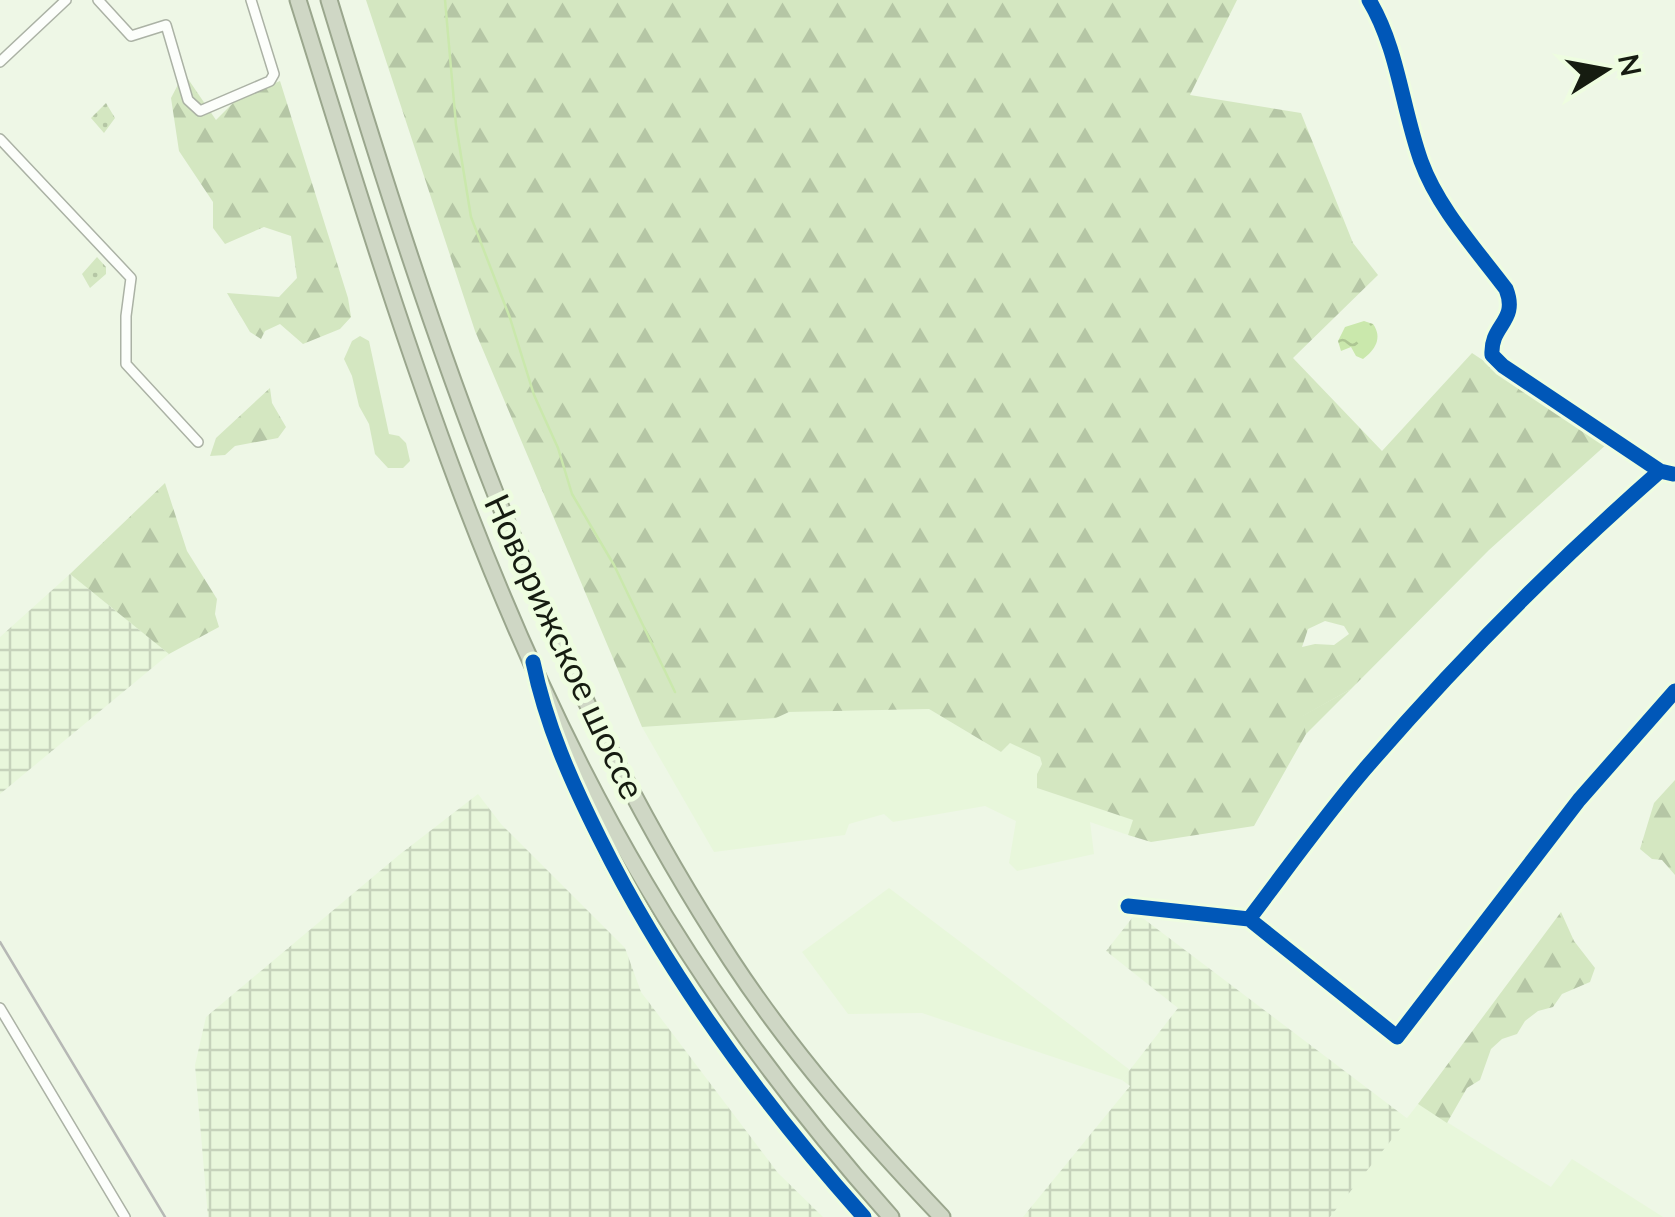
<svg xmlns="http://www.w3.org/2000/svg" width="1675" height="1217" viewBox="0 0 1675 1217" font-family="Lato,sans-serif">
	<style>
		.built { fill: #e8f7db }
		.industrial { fill: url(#industrial-grid) }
		.grass { fill: #d4e7c1 }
		.forest { fill: url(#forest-firs); fill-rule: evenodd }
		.park { fill: url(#park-dots) }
		.water { fill: url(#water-ripples) }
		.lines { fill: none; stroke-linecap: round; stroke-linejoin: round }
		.stream { stroke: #cae8ac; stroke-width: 2.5 }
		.street-casing { stroke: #abb2a5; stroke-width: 12 }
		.secondary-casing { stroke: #abb2a5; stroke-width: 15 }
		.highway-casing { stroke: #9aa68d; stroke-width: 19 }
		.street { stroke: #fcfefb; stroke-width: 9 }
		.secondary { stroke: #fcfefb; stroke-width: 11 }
		.highway { stroke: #cfd7c5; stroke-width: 15 }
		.rail { stroke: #b6b8b5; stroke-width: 2.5 }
		.cycleway-casing { stroke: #eefde0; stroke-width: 21 }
		.cycleway { stroke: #0057b8; stroke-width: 15 }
		.labels { text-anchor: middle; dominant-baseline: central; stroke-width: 10; stroke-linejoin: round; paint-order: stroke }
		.street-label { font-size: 35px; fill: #161c11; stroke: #eefde0 }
	</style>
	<defs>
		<pattern id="industrial-grid" width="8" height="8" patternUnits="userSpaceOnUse" patternTransform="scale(2.5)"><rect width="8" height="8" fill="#e8f7db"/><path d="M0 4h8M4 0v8" fill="none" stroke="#c6d3bb"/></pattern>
		<pattern id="forest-firs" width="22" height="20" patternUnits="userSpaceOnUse" patternTransform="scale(2.5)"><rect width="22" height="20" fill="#d4e7c1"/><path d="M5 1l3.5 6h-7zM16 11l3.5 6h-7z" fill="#b5c6a5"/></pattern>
		<pattern id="park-dots" width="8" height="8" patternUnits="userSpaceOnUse" patternTransform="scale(2.5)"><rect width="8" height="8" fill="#d4e7c1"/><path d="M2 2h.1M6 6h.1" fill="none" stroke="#b5c6a5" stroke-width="1.8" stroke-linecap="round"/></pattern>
		<pattern id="water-ripples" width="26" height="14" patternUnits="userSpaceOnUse" patternTransform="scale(2.5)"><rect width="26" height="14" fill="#cae8ac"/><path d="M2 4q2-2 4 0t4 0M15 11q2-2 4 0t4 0" fill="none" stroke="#adc693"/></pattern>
	</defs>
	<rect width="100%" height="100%" fill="#eef7e6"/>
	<!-- built -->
	<path class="built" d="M 929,709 L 1001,752 L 1010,743 L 1030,750 L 1040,757 L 1042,764 L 1037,774 L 1037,788 L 1134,820 L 1128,835 L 1090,822 L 1094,854 L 1017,871 L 1009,863 L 1016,821 L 985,806 L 893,822 L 884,814 L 849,824 L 845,835 L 714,852 L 642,727 L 776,718 L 789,712 Z
		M 889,888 L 1130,1070 L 1122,1080 L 922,1013 L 848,1014 L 802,952 Z
		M 1418,1104 L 1551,1187 L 1572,1159 L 1663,1217 L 1330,1217 Z"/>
	<!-- industrial -->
	<path class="industrial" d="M 70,574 L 169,654 L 0,794 L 0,637 Z
		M 478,794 L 501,824 L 625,948 L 641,992 L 778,1173 L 823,1217 L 208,1217 L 195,1065 L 206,1017 L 399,855 Z
		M 1136,913 L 1408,1119 L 1330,1217 L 1023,1217 L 1130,1086 L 1122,1080 L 1178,1008 L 1106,951 Z"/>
	<!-- grass -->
	<path class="grass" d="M 360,336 L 369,341 L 389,434 L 399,436 L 406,443 L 410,461 L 403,468 L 388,468 L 375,454 L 369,424 L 359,406 L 352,376 L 344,359 L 352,341 Z
		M 1351,689 L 1306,734 L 1302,716 Z"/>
	<!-- forest -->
	<path class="forest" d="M 366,0 L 1237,0 L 1190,95 L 1301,113 L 1353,243 L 1378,275 L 1293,358 L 1382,451 L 1472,353 L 1608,443 L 1489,550 L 1351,689 L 1303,716 L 1306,734 L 1254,826 L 1151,842 L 1128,835 L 1133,820 L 1037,788 L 1037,774 L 1042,764 L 1040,757 L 1010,743 L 1001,752 L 929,709 L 789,712 L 776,718 L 642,727 L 475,331 ZM 1325,621 L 1344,626 L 1349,634 L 1334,645 L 1315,644 L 1302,647 L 1308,629 Z
		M 184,73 L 216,120 L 238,98 L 280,81 L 348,298 L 351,317 L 340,329 L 303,344 L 280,324 L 265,331 L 261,339 L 250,332 L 227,293 L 279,297 L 297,278 L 291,236 L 264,227 L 225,244 L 213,228 L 213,202 L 179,151 L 171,98 Z
		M 270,388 L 272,403 L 286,427 L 278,438 L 235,446 L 225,455 L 210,456 L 216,438 Z
		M 165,483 L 187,551 L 217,599 L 215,614 L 219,627 L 169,654 L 70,574 Z
		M 1675,780 L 1675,875 L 1662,860 L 1652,859 L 1640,849 L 1654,803 Z
		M 1561,912 L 1574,941 L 1595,968 L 1590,982 L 1562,994 L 1553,1007 L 1538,1011 L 1525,1021 L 1517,1034 L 1502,1039 L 1491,1049 L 1480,1080 L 1467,1088 L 1447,1123 L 1418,1104 Z"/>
	<!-- park -->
	<path class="park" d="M 106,103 L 115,118 L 104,133 L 91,118 Z
		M 97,257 L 106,267 L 106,274 L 90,288 L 82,274 Z"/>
	<!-- water -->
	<path class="water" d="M 1364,321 L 1373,324 C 1383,338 1375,350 1363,359 L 1356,356 L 1351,347 L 1341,351 L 1338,341 L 1345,327 Z"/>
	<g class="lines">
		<!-- stream -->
		<path class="stream" d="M 445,0 L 456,125 L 471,217 L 510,318 L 534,395 L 558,448 L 572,494 L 614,565 L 675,692"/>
		<defs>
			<path id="street" d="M 98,0 L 131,36 L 166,25 L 188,100 L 200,111 L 270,81 L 274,74 L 251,0
				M 1369,0 C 1398,48 1402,108 1421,161 C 1438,208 1476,249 1506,289 C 1519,322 1490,324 1492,355 L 1503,366 L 1660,471 L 1675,474
				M 0,62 L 66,0
				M 0,139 L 131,278 L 126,316 L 126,364 L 198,442
				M 1128,906 L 1249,919 C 1287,869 1324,817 1365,769 C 1457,662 1554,564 1660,471
				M 1249,919 L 1397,1037 L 1579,800 L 1675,691
				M 0,1008 L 125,1217"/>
			<path id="secondary" d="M 541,695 C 594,884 735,1073 864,1217"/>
			<path id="highway" d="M 298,0 C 392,300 483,611 645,883 C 715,1002 800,1115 891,1217
				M 329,0 C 430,332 539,667 731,960 C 792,1053 866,1137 942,1217"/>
		</defs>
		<!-- street casing -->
		<use href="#street" class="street-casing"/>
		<!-- secondary casing -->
		<use href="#secondary" class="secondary-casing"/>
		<!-- highway casing -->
		<use href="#highway" class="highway-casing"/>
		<!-- street -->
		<use href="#street" class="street"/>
		<!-- secondary -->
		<use href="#secondary" class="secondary"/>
		<!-- highway -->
		<use href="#highway" class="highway"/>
		<!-- rail -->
		<path class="rail" d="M 0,942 L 165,1217"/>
		<defs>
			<path id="cycleway" d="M 1369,0 C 1398,48 1402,108 1421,161 C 1438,208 1476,249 1506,289 C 1519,322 1490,324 1492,355 L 1503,366 L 1660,471 L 1673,474
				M 533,662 C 546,725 571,781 600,839 C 669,978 761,1102 864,1217
				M 1128,906 L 1249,919 C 1287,869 1324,817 1365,769 C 1457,662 1554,564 1660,471
				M 1249,919 L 1397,1037 L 1579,800 L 1675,691"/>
		</defs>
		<!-- cycleway casing -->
		<use href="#cycleway" class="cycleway-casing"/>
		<!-- cycleway -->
		<use href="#cycleway" class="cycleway"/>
	</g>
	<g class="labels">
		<!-- street labels -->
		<g class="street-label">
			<text transform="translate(566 646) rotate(65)">Новорижское шоссе</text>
		</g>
	</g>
	<!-- north arrow -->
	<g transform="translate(1605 70) rotate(79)" stroke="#eefde0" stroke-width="8" paint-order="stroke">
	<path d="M0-8L18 38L0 25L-18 38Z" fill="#161c11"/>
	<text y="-15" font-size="28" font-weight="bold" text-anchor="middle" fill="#161c11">N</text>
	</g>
</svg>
